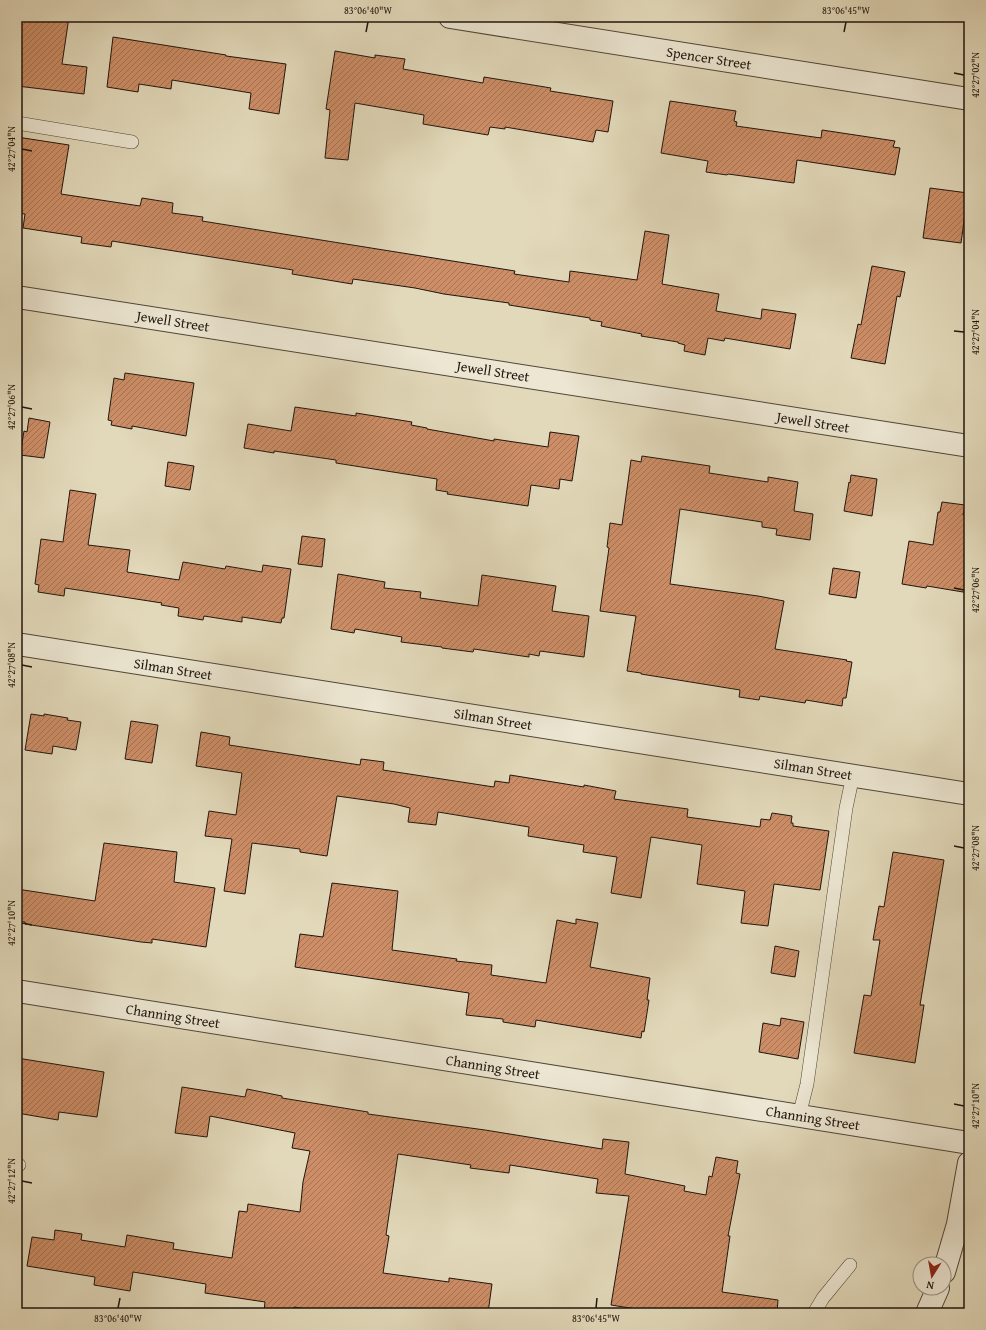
<svg xmlns="http://www.w3.org/2000/svg" width="986" height="1330" viewBox="0 0 986 1330" font-family="'Gentium Book Plus',serif">
	<style>
		.building { fill: url(#building-hatch); stroke: #20150e }
		.lines { fill: none; stroke-linecap: round; stroke-linejoin: round }
		.lane-casing { stroke: #504639; stroke-width: 14 }
		.street-casing { stroke: #504639; stroke-width: 24 }
		.lane { stroke: #ece6d2; stroke-width: 13 }
		.street { stroke: #ece6d2; stroke-width: 22 }
		.ticks { fill: none; stroke: #20150e; stroke-width: 1.5 }
		.labels { text-anchor: middle; dominant-baseline: central; stroke-width: 3.5; stroke-linejoin: round; paint-order: stroke }
		.street-label { font-size: 14px; fill: #20150e; stroke: #ece6d2 }
		.neatline { fill: none; stroke: #20150e; stroke-width: 1.5 }
		.ticks-label { font-size: 10px; text-anchor: middle; fill: #20150e }
	</style>
	<defs>
		<pattern id="building-hatch" width="6" height="6" patternUnits="userSpaceOnUse"><rect width="6" height="6" fill="#cd8e67"/><path d="M-1 1l2-2M0 6l6-6M5 7l2-2" fill="none" stroke="#a67353"/></pattern>
	</defs>
	<rect width="100%" height="100%" fill="#e2d9ba"/>
	<filter id="stains"><feTurbulence type="fractalNoise" baseFrequency=".005" numOctaves="4"/><feColorMatrix values="0 0 0 0 .2 0 0 0 0 .09 0 0 0 0 .02 0 0 0 .5 -.17"/></filter>
	<radialGradient id="worn" r=".72"><stop offset=".6" stop-color="#630" stop-opacity="0"/><stop offset="1" stop-color="#630" stop-opacity=".3"/></radialGradient>
	<!-- building -->
	<path class="building" d="M 17,17 L 69,17 L 62,64 L 87,67 L 84,94 L 17,86 Z
		M 113,37 L 226,55 L 226,56 L 286,64 L 279,114 L 249,109 L 251,93 L 172,80 L 171,89 L 139,84 L 138,92 L 107,87 Z
		M 335,51 L 375,58 L 375,55 L 405,59 L 403,69 L 483,83 L 484,77 L 551,88 L 550,91 L 613,101 L 608,132 L 596,130 L 593,142 L 505,127 L 505,129 L 490,127 L 488,135 L 423,124 L 424,115 L 355,103 L 348,160 L 325,158 L 330,110 L 326,109 Z
		M 670,101 L 736,111 L 734,121 L 737,122 L 736,126 L 821,138 L 822,130 L 895,141 L 893,147 L 900,148 L 895,175 L 797,160 L 794,183 L 728,174 L 727,175 L 706,172 L 708,161 L 661,153 Z
		M 17,137 L 69,145 L 61,194 L 140,206 L 142,198 L 173,203 L 172,213 L 203,217 L 202,221 L 515,271 L 514,274 L 569,282 L 570,271 L 637,280 L 645,231 L 669,235 L 662,284 L 719,294 L 716,311 L 761,319 L 762,309 L 796,314 L 790,349 L 725,338 L 724,341 L 708,338 L 705,355 L 684,351 L 685,345 L 678,343 L 678,342 L 641,336 L 642,334 L 601,326 L 602,322 L 590,320 L 590,318 L 509,305 L 509,303 L 444,294 L 415,288 L 353,279 L 352,284 L 292,274 L 293,270 L 112,241 L 111,247 L 81,243 L 82,237 L 23,228 L 25,214 L 17,213 L 21,188 L 17,188 Z
		M 930,188 L 968,193 L 961,243 L 923,238 Z
		M 872,266 L 905,272 L 900,297 L 897,296 L 885,364 L 851,358 L 858,324 L 861,325 Z
		M 125,373 L 194,383 L 186,436 L 132,426 L 132,429 L 111,425 L 112,421 L 108,420 L 114,378 L 124,380 Z
		M 295,407 L 356,416 L 356,413 L 412,422 L 411,425 L 427,428 L 427,429 L 494,441 L 494,439 L 548,447 L 550,432 L 579,436 L 572,481 L 560,479 L 559,489 L 531,485 L 528,506 L 447,494 L 448,492 L 436,490 L 437,479 L 336,463 L 336,460 L 274,451 L 274,453 L 244,448 L 248,424 L 291,431 Z
		M 29,418 L 50,422 L 44,458 L 20,455 L 24,431 L 27,432 Z
		M 642,456 L 710,466 L 709,473 L 768,482 L 768,477 L 798,482 L 794,511 L 813,514 L 810,540 L 776,535 L 777,529 L 762,527 L 762,522 L 680,509 L 670,584 L 758,596 L 784,601 L 775,649 L 847,660 L 846,661 L 852,662 L 846,698 L 843,698 L 842,706 L 806,700 L 805,703 L 760,696 L 759,700 L 739,697 L 740,690 L 641,674 L 641,673 L 627,671 L 636,616 L 600,611 L 609,548 L 607,547 L 610,523 L 622,525 L 631,460 L 641,462 Z
		M 168,462 L 194,466 L 190,490 L 165,486 Z
		M 851,475 L 877,479 L 872,516 L 844,511 L 849,482 L 850,483 Z
		M 70,490 L 96,494 L 88,545 L 130,550 L 127,572 L 179,580 L 183,562 L 225,569 L 226,566 L 262,572 L 263,565 L 291,569 L 284,618 L 282,618 L 281,623 L 242,617 L 242,622 L 204,616 L 203,620 L 178,616 L 179,608 L 161,605 L 162,603 L 65,588 L 64,596 L 38,592 L 39,585 L 35,584 L 41,539 L 63,542 Z
		M 942,502 L 965,505 L 963,515 L 969,516 L 969,593 L 927,586 L 926,588 L 902,584 L 909,541 L 933,545 L 938,512 L 940,512 Z
		M 302,536 L 325,539 L 322,567 L 298,564 Z
		M 833,568 L 860,572 L 856,598 L 829,594 Z
		M 338,574 L 385,582 L 384,588 L 421,592 L 420,598 L 478,606 L 482,575 L 556,586 L 552,611 L 589,616 L 584,657 L 540,651 L 539,656 L 529,654 L 529,657 L 474,649 L 473,652 L 442,648 L 442,647 L 401,642 L 402,637 L 355,629 L 354,633 L 331,629 Z
		M 31,714 L 44,716 L 44,714 L 68,718 L 67,720 L 81,722 L 76,750 L 53,746 L 52,754 L 25,750 Z
		M 131,721 L 158,725 L 152,763 L 125,759 Z
		M 201,732 L 230,737 L 229,745 L 360,765 L 361,759 L 384,762 L 383,770 L 494,787 L 495,781 L 509,783 L 510,775 L 584,787 L 584,785 L 616,791 L 614,799 L 688,809 L 687,817 L 760,827 L 761,819 L 770,820 L 772,813 L 792,816 L 791,823 L 793,823 L 793,826 L 829,831 L 820,890 L 774,884 L 768,926 L 741,923 L 745,891 L 697,884 L 702,845 L 651,837 L 641,898 L 611,893 L 617,857 L 583,852 L 584,845 L 528,836 L 529,827 L 438,812 L 436,825 L 408,822 L 410,808 L 394,804 L 337,796 L 327,856 L 300,852 L 300,849 L 252,843 L 245,894 L 224,891 L 232,839 L 205,836 L 209,811 L 236,815 L 242,773 L 196,766 Z
		M 104,843 L 177,852 L 174,882 L 215,888 L 206,947 L 152,939 L 152,943 L 141,942 L 25,924 L 25,922 L 17,921 L 17,889 L 95,901 Z
		M 893,852 L 944,860 L 920,1005 L 924,1005 L 915,1063 L 854,1053 L 864,995 L 871,996 L 880,940 L 873,940 L 879,906 L 884,907 Z
		M 332,883 L 398,891 L 392,950 L 457,959 L 456,961 L 492,965 L 491,975 L 546,983 L 557,920 L 576,924 L 576,919 L 598,923 L 590,967 L 650,978 L 647,1000 L 649,1000 L 644,1032 L 642,1031 L 641,1038 L 536,1020 L 535,1027 L 503,1022 L 503,1019 L 466,1015 L 469,993 L 295,967 L 300,934 L 323,937 Z
		M 775,946 L 799,951 L 795,977 L 771,973 Z
		M 781,1018 L 804,1022 L 798,1059 L 759,1052 L 763,1023 L 780,1026 Z
		M 17,1058 L 104,1072 L 97,1117 L 59,1112 L 58,1120 L 17,1113 Z
		M 182,1087 L 245,1097 L 247,1089 L 282,1096 L 282,1098 L 368,1112 L 368,1114 L 485,1130 L 602,1149 L 603,1139 L 629,1142 L 625,1174 L 685,1186 L 684,1191 L 706,1195 L 709,1176 L 712,1177 L 716,1157 L 738,1161 L 736,1173 L 740,1174 L 728,1236 L 730,1236 L 722,1292 L 778,1300 L 777,1313 L 661,1313 L 611,1305 L 629,1196 L 596,1193 L 598,1179 L 510,1165 L 509,1173 L 470,1168 L 471,1165 L 398,1154 L 386,1235 L 389,1236 L 383,1273 L 449,1282 L 449,1278 L 492,1284 L 488,1313 L 330,1313 L 294,1307 L 293,1313 L 277,1313 L 264,1311 L 265,1302 L 205,1293 L 206,1284 L 133,1272 L 130,1291 L 94,1285 L 95,1277 L 27,1266 L 32,1237 L 54,1240 L 55,1230 L 82,1234 L 81,1240 L 125,1247 L 127,1235 L 174,1243 L 173,1249 L 232,1258 L 239,1211 L 247,1212 L 248,1204 L 300,1212 L 303,1182 L 310,1151 L 292,1148 L 295,1133 L 210,1116 L 207,1137 L 175,1133 Z"/>
	<g class="lines">
		<defs>
			<path id="lane" d="M 17,123 L 132,142
				M 799,1116 L 807,1084 L 846,808 L 853,775
				M 17,1165 L 19,1165
				M 814,1313 L 823,1298 L 850,1265"/>
			<path id="street" d="M 450,17 L 969,99
				M 17,297 L 969,446
				M 17,644 L 969,794
				M 17,991 L 969,1143
				M 944,1272 L 958,1224 L 969,1163
				M 927,1313 L 938,1288"/>
		</defs>
		<!-- lane casing -->
		<use href="#lane" class="lane-casing"/>
		<!-- street casing -->
		<use href="#street" class="street-casing"/>
		<!-- lane -->
		<use href="#lane" class="lane"/>
		<!-- street -->
		<use href="#street" class="street"/>
	</g>
	<!-- ticks -->
	<path class="ticks" d="M 366,32 L 368,22M 844,32 L 846,22M 954,73 L 964,75M 22,149 L 32,151M 954,331 L 964,332M 22,407 L 32,409M 954,588 L 964,590M 22,665 L 32,667M 954,846 L 964,848M 22,923 L 32,925M 954,1104 L 964,1106M 22,1181 L 32,1183M 118,1308 L 120,1298M 596,1308 L 597,1298"/>
	<g class="labels">
		<!-- street labels -->
		<g class="street-label">
			<text transform="translate(709 58) rotate(9)">Spencer Street</text>
			<text transform="translate(173 321) rotate(9)">Jewell Street</text>
			<text transform="translate(493 371) rotate(9)">Jewell Street</text>
			<text transform="translate(813 422) rotate(9)">Jewell Street</text>
			<text transform="translate(173 669) rotate(9)">Silman Street</text>
			<text transform="translate(493 719) rotate(9)">Silman Street</text>
			<text transform="translate(813 769) rotate(9)">Silman Street</text>
			<text transform="translate(173 1016) rotate(9)">Channing Street</text>
			<text transform="translate(493 1067) rotate(9)">Channing Street</text>
			<text transform="translate(813 1118) rotate(9)">Channing Street</text>
		</g>
	</g>
	<!-- margin -->
	<rect width="986" height="1330" fill="none" stroke="#e2d9ba" stroke-width="44"/>
	<!-- north arrow -->
	<g transform="translate(932 1276) rotate(191)"><circle r="19" fill="#ece6d2" stroke="#9a9284"/>
	<path d="M0-3L7 15L0 10L-7 15Z" fill="#8f2418"/>
	<text y="-6" font-size="11" font-weight="bold" text-anchor="middle" fill="#20150e">N</text>
	</g>
	<rect x="22" y="22" width="942" height="1286" class="neatline"/>
	<g class="ticks-label">
		<text x="368" y="14">83°06'40"W</text>
		<text x="846" y="14">83°06'45"W</text>
		<text transform="translate(975 75) rotate(-90)" y="4">42°27'02"N</text>
		<text transform="translate(11 149) rotate(-90)" y="4">42°27'04"N</text>
		<text transform="translate(975 332) rotate(-90)" y="4">42°27'04"N</text>
		<text transform="translate(11 407) rotate(-90)" y="4">42°27'06"N</text>
		<text transform="translate(975 590) rotate(-90)" y="4">42°27'06"N</text>
		<text transform="translate(11 665) rotate(-90)" y="4">42°27'08"N</text>
		<text transform="translate(975 848) rotate(-90)" y="4">42°27'08"N</text>
		<text transform="translate(11 923) rotate(-90)" y="4">42°27'10"N</text>
		<text transform="translate(975 1106) rotate(-90)" y="4">42°27'10"N</text>
		<text transform="translate(11 1181) rotate(-90)" y="4">42°27'12"N</text>
		<text x="118" y="1322">83°06'40"W</text>
		<text x="596" y="1322">83°06'45"W</text>
	</g>
	<rect width="100%" height="100%" filter="url(#stains)"/>
	<rect width="100%" height="100%" fill="url(#worn)"/>
</svg>
